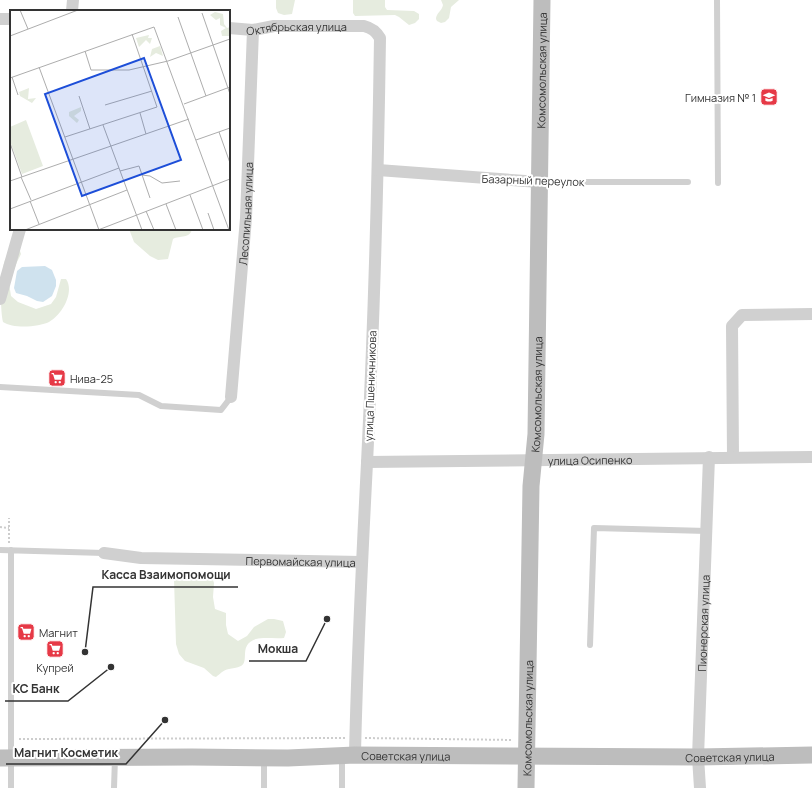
<svg xmlns="http://www.w3.org/2000/svg" width="812" height="788" viewBox="0 0 812 788" font-family="Manrope,sans-serif">
	<style>
		.green { fill: #e6ecdf }
		.water { fill: #cfe2ee }
		.lines { fill: none; stroke-linecap: round; stroke-linejoin: round }
		.path { stroke: #cdcdcd; stroke-width: 2; stroke-dasharray: 2 2; stroke-linecap: butt }
		.lane { stroke: #d0d0d0; stroke-width: 6 }
		.street { stroke: #d0d0d0; stroke-width: 12 }
		.secondary { stroke: #bdbdbd; stroke-width: 17 }
		.labels { text-anchor: middle; dominant-baseline: central; stroke-width: 4; stroke-linejoin: round; paint-order: stroke }
		.street-label { font-size: 11px; fill: #333; stroke: #fff }
		.poi-label { font-size: 11px; fill: #333; stroke: #fff; text-anchor: start }
		.inset-road { fill: none; stroke: #adadad; stroke-width: 1 }
		.view { fill: #1d4ed8; fill-opacity: 0.15; stroke: #1d4ed8; stroke-width: 2 }
		.inset-edge { fill: none; stroke: #333; stroke-width: 2 }
		.leader { fill: none; stroke: #333; stroke-width: 1.5 }
		.callout-dot { fill: #333; stroke: #fff; stroke-width: 1.5 }
		.callout-label { font-size: 12px; text-anchor: middle; font-weight: bold; fill: #333; stroke: #fff; stroke-width: 4; stroke-linejoin: round; paint-order: stroke }
	</style>
	<rect width="100%" height="100%" fill="#fff"/>
	<!-- green -->
	<path class="green" d="M 276,0 L 295,0 L 292,14 L 284,15 L 278,13 L 276,8 Z
		M 353,0 L 385,0 L 385,7 L 387,10 L 414,11 L 419,14 L 419,19 L 415,23 L 409,25 L 399,17 L 395,15 L 355,16 L 353,13 Z
		M 441,0 L 459,0 L 451,7 L 449,18 L 445,22 L 441,23 L 437,21 L 436,19 C 436,13 442,11 443,5 Z
		M 129,229 L 192,229 C 190,239 180,235 173,239 L 168,259 L 158,260 L 150,256 L 134,242 Z
		M 17,250 L 20,251 L 21,254 L 17,262 L 9,283 L 11,296 L 18,302 L 36,309 L 51,304 L 56,297 L 61,279 L 66,279 C 75,292 62,315 49,322 C 39,327 13,329 3,322 C 0,310 0,273 5,260 C 7,256 14,253 17,250 Z
		M 182,570 L 207,572 L 211,574 L 214,583 L 213,597 L 215,609 L 226,613 L 226,625 L 228,634 L 238,641 L 247,636 L 254,627 L 268,619 L 274,619 L 283,621 L 286,632 L 284,638 C 275,639 264,637 256,639 C 238,645 250,661 241,666 C 237,668 232,668 229,669 C 223,670 220,674 216,677 L 213,676 L 204,668 L 185,661 L 179,654 L 176,644 L 174,579 L 177,574 Z"/>
	<!-- water -->
	<path class="water" d="M 45,266 L 52,270 L 56,280 L 56,286 L 52,296 L 43,302 L 37,301 L 27,296 L 16,293 L 14,288 L 17,271 L 22,267 Z"/>
	<g class="lines">
		<!-- path -->
		<path class="path" d="M 0,527 L 9,528
			M 9,543 L 9,518
			M 365,738 L 513,740
			M 19,739 L 345,738"/>
		<!-- lane -->
		<path class="lane" d="M 717,0 L 718,183
			M 541,182 L 688,182
			M 0,387 L 139,395 L 161,406 L 221,410 L 231,397
			M 0,550 L 104,553
			M 590,645 L 594,528 L 707,531
			M 264,759 L 264,788
			M 11,788 L 11,550
			M 114,788 L 115,758
			M 342,788 L 342,758"/>
		<!-- street -->
		<g class="street">
			<path d="M 72,11 L 73,0"/>
			<path d="M 0,19 L 11,19"/>
			<path id="s1" d="M 229,28 L 253,30 L 274,26 L 364,26 C 372,28 376,31 380,38 C 378,180 374,321 367,463 C 362,560 357,657 355,755"/>
			<path d="M 378,170 L 539,182"/>
			<path d="M 0,299 L 20,229"/>
			<path id="s2" d="M 231,397 L 246,218 L 253,30"/>
			<path d="M 733,457 L 732,326 L 742,315 L 812,314"/>
			<path id="s3" d="M 367,462 L 812,457"/>
			<path id="s4" d="M 104,553 L 141,558 L 361,562"/>
			<path id="s5" d="M 700,788 L 698,757 L 709,457"/>
		</g>
		<!-- secondary -->
		<g class="secondary">
			<path id="s6" d="M 0,758 L 192,757 L 288,758 L 355,755 L 698,757 L 812,755"/>
			<path id="s7" d="M 526,788 L 531,486 L 536,434 L 542,0"/>
		</g>
	</g>
	<!-- icons -->
	<defs>
		<symbol id="school-square" viewBox="-11 -11 22 22"><rect x="-9" y="-9" width="18" height="18" rx="4" fill="#e63946" stroke="#fff"/><path d="M0-5L7-2L0 1L-7-2ZM-4 1L0 2.5L4 1V4Q0 6-4 4Z" fill="#fff"/></symbol>
		<symbol id="supermarket-square" viewBox="-11 -11 22 22"><rect x="-9" y="-9" width="18" height="18" rx="4" fill="#e63946" stroke="#fff"/><path d="M-6-5.5h2.5l.6 2H6L4.5 2H-2.5L-4.4-4H-6ZM-1.5 3.2a1.3 1.3 0 1 0 .1 0ZM3 3.2a1.3 1.3 0 1 0 .1 0Z" fill="#fff"/></symbol>
	</defs>
	<g fill-rule="evenodd">
		<use href="#school-square" x="759" y="87" width="20" height="20"/>
		<use href="#supermarket-square" x="47" y="368" width="20" height="20"/>
		<use href="#supermarket-square" x="16" y="622" width="20" height="20"/>
		<use href="#supermarket-square" x="45" y="639" width="20" height="20"/>
	</g>
	<g class="labels">
		<!-- street labels -->
		<g class="street-label">
			<text stroke="none"><textPath href="#s1" startOffset="68">Октябрьская улица</textPath></text>
			<text stroke="none"><textPath href="#s7" startOffset="718">Комсомольская улица</textPath></text>
			<text transform="translate(533 180) rotate(2)">Базарный переулок</text>
			<text stroke="none"><textPath href="#s2" startOffset="184">Лесопильная улица</textPath></text>
			<text transform="translate(370 386) rotate(-88)">улица Пшеничникова</text>
			<text stroke="none"><textPath href="#s7" startOffset="394">Комсомольская улица</textPath></text>
			<text stroke="none"><textPath href="#s3" startOffset="223">улица Осипенко</textPath></text>
			<text stroke="none"><textPath href="#s4" startOffset="197">Первомайская улица</textPath></text>
			<text stroke="none"><textPath href="#s5" startOffset="165">Пионерская улица</textPath></text>
			<text stroke="none"><textPath href="#s7" startOffset="70">Комсомольская улица</textPath></text>
			<text stroke="none"><textPath href="#s6" startOffset="406">Советская улица</textPath></text>
			<text stroke="none"><textPath href="#s6" startOffset="730">Советская улица</textPath></text>
		</g>
		<!-- poi labels -->
		<g class="poi-label">
			<text x="756" y="97" text-anchor="end">Гимназия № 1</text>
			<text x="70" y="378">Нива-25</text>
			<text x="39" y="632">Магнит</text>
			<text x="55" y="667" text-anchor="middle">Купрей</text>
		</g>
	</g>
	<!-- overview -->
	<g transform="translate(10 10)">
		<rect width="220" height="220" fill="#fff"/>
		<path d="M 205,2 L 213,4 L 214,14 L 217,18 L 220,17 L 220,26 L 212,26 L 211,21 L 216,18 L 210,15 L 210,8 L 206,10 L 200,5 ZM 139,25 L 138,28 L 142,28 L 140,34 L 136,30 L 129,37 L 126,28 ZM 150,36 L 153,46 L 146,43 L 140,47 L 142,39 ZM 19,78 L 18,89 L 26,88 L 22,93 L 10,86 L 9,82 ZM 71,97 L 71,101 L 64,106 L 69,110 L 67,113 L 59,106 L 59,102 ZM 16,110 L 33,156 L 12,164 L 0,131 L 0,117 Z" fill="#e6ecdf"/>
		<path class="inset-road" d="M 10,0 L 18,19M 192,3 L 220,84M 168,7 L 196,86M 0,26 L 68,0M 75,41 L 81,60 L 119,60 L 158,51 L 220,29M 29,57 L 89,220M 2,67 L 8,85M 0,68 L 144,17 L 219,220M 69,86 L 80,119M 174,94 L 220,77M 95,95 L 142,81M 130,103 L 136,124M 93,115 L 132,220M 209,122 L 220,153M 55,127 L 147,97 L 122,24M 186,130 L 220,118M 0,133 L 12,167M 110,161 L 129,156 L 140,188M 132,165 L 140,166 L 152,173 L 170,171M 11,167 L 21,190M 0,171 L 179,109M 180,185 L 193,220M 20,191 L 29,214M 156,194 L 166,220M 0,199 L 109,158M 136,201 L 144,220M 198,203 L 204,220M 15,220 L 117,180M 88,220 L 220,169"/>
		<path class="view" d="M 134,48 L 171,150 L 72,186 L 35,84 Z"/>
		<rect width="220" height="220" class="inset-edge"/>
	</g>
	<!-- callouts -->
	<path class="leader" d="M85 652L93 587H238M327 619L306 661H249M111 667L68 701H5M165 720L126 764H6"/>
	<g class="callout-dot">
		<circle cx="85" cy="652" r="4"/>
		<circle cx="327" cy="619" r="4"/>
		<circle cx="111" cy="667" r="4"/>
		<circle cx="165" cy="720" r="4"/>
	</g>
	<g class="callout-label">
		<text x="166" y="579">Касса Взаимопомощи</text>
		<text x="278" y="653">Мокша</text>
		<text x="36" y="693">КС Банк</text>
		<text x="66" y="757">Магнит Косметик</text>
	</g>
</svg>
